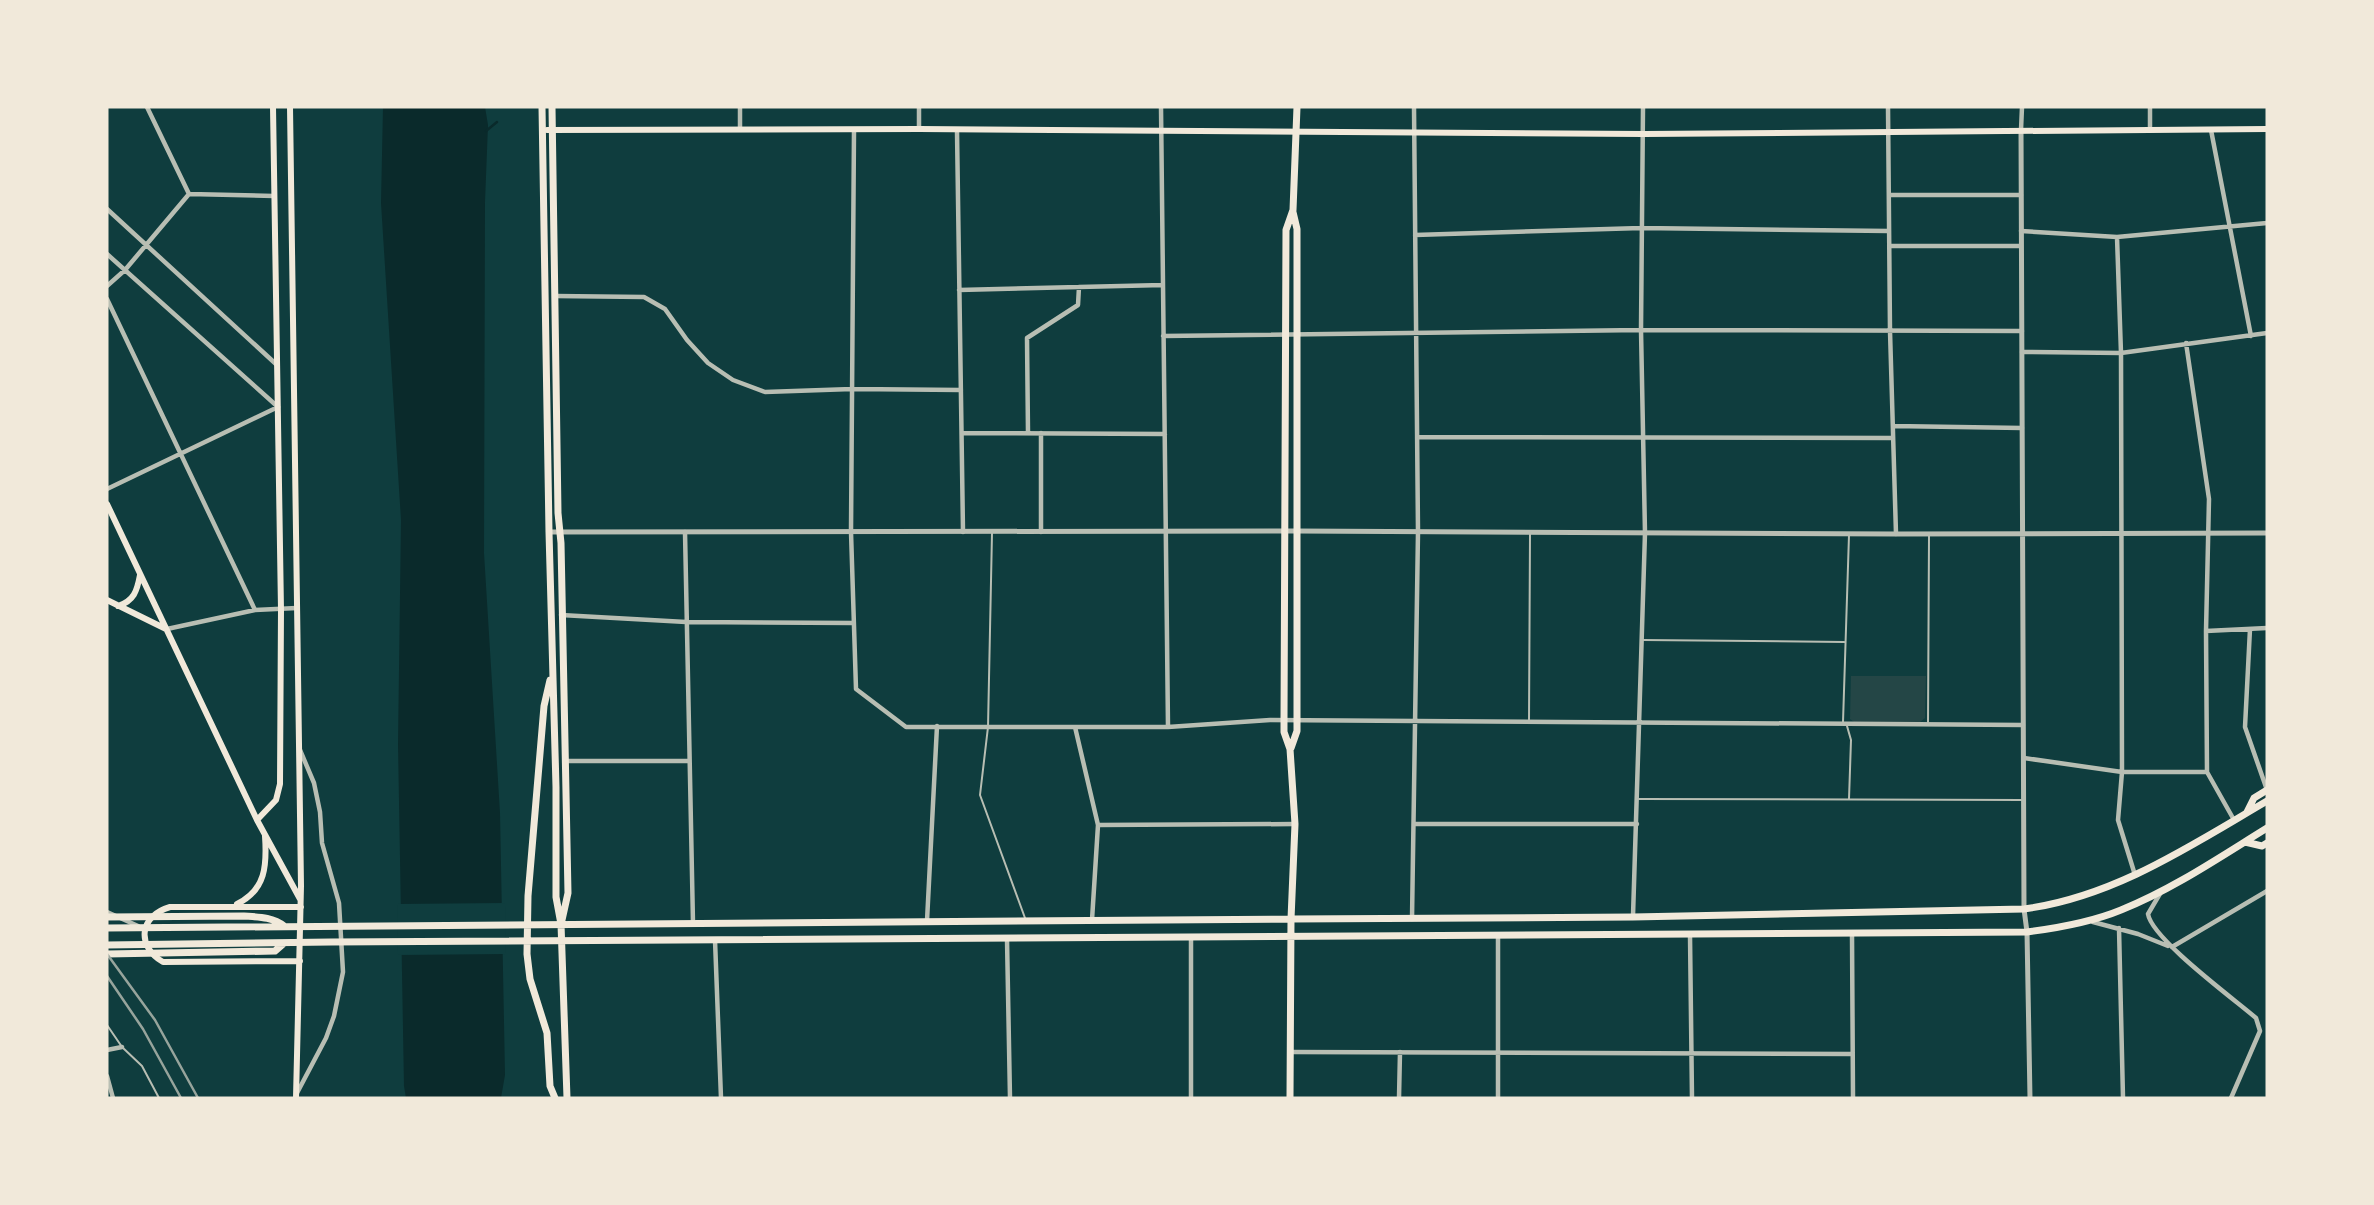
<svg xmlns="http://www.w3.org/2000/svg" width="2374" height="1205" viewBox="0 0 2374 1205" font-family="Cabin,sans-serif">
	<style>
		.green { fill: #244646 }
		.water { fill: #0a2a2b }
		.pier { fill: #0f3d3e }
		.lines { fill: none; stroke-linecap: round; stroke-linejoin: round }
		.stream { stroke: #0a2a2b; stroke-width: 2.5 }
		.service { stroke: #b8beb3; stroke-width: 2 }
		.minor { stroke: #b8beb3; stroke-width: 4.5 }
		.tertiary { stroke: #b8beb3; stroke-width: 5 }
		.secondary { stroke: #f1e9da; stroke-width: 6 }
		.primary { stroke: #f1e9da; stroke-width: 7 }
		.rail { stroke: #97a49c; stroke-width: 2.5 }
	</style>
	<rect width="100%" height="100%" fill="#0f3d3e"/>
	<!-- green -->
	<path class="green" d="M 1851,676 L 1926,676 L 1925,718 L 1915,726 L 1858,725 L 1850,719 Z"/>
	<!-- water -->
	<path class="water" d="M 383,107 L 485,107 L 488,125 L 485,202 L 484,553 L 500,813 L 505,1075 L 501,1098 L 406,1098 L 404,1086 L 398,744 L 401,520 L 381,203 Z"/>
	<!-- pier -->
	<path class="pier" d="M 505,903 L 506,954 L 398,955 L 397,904 Z"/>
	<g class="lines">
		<!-- stream -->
		<path class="stream" d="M 486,131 L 497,122"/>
		<!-- service -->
		<path class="service" d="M 992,533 L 988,727 L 980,795 L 1025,918
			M 1643,640 L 1844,642
			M 1529,721 L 1530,534
			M 1843,722 L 1849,535
			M 1928,722 L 1929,536
			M 1847,726 L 1851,740 L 1849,799
			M 1639,799 L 2022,800
			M 107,1025 L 122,1047 L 142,1066 L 159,1098"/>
		<!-- minor -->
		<path class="minor" d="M 740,107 L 740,128
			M 919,107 L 919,129
			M 1161,107 L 1168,727
			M 1888,107 L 1890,331 L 1896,534
			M 2150,107 L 2150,129
			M 854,130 L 851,532 L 856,689 L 906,727 L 1168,727 L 1270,720 L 2023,725
			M 2021,130 L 2022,107
			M 2211,130 L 2251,336
			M 957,131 L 963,532
			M 189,194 L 274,196
			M 1889,195 L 2021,195
			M 107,209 L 277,365
			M 2021,231 L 2117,237 L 2267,223
			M 1415,235 L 1641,228 L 1889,231
			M 2117,237 L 2121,353 L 2122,772 L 2118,820 L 2135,875
			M 1890,246 L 2021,246
			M 107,254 L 278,407 L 107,489
			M 107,286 L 125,270 L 189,194 L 147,107
			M 959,290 L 1163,285
			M 555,296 L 644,297 L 665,309 L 687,340 L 708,363 L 733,380 L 765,392 L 852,389 L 961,390
			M 107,299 L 255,610
			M 1163,336 L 1641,330 L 2022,331
			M 2186,343 L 2209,499 L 2206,631 L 2207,772 L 2234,820
			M 2022,352 L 2121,353 L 2267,333
			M 1893,426 L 2022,428
			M 962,433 L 1165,434
			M 1028,433 L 1027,338 L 1078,305 L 1079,287
			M 1417,437 L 1893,438
			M 685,532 L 693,923
			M 1041,532 L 1041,433
			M 561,615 L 686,622 L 854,623
			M 167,629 L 255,610 L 297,608
			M 2250,629 L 2245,727 L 2267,790
			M 2206,631 L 2267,628
			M 1075,727 L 1098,825 L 1092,920
			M 2024,758 L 2122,772 L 2207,772
			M 565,761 L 689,761
			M 1414,824 L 1637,824
			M 1098,825 L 1295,824
			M 2161,892 L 2148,914 C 2152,939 2234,999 2256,1018 L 2260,1031 L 2231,1098
			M 107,912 L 138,926
			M 1633,916 L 1645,533 L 1641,330 L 1643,107
			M 1412,919 L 1418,532 L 1414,107
			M 927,921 L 937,726
			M 2093,922 L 2138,934 L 2168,946
			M 2119,928 L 2123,1098
			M 1852,934 L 1853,1098
			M 1690,935 L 1692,1098
			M 1191,938 L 1191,1098
			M 1007,939 L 1010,1098
			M 715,940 L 721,1098
			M 2172,947 L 2267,891
			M 107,1050 L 122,1047
			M 1290,1052 L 1852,1054
			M 107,1076 L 113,1098
			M 297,1093 L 326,1038 L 334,1016 L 343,972 L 339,903 L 322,843 L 320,812 L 314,783 L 300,750
			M 1399,1098 L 1400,1052
			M 1498,1098 L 1498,936"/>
		<!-- tertiary -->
		<path class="tertiary" d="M 2021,130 L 2024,909 L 2027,932 L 2030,1098
			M 549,532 L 1297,531 L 1896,534 L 2267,533"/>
		<!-- secondary -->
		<path class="secondary" d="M 290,107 L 301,886 L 296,1098
			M 547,130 L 919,129 L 1644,134 L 2267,129
			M 107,504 L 257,820 L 300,899
			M 107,600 L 166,629
			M 118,606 C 134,601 137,591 140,575
			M 257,820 L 276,800 L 280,784 L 281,610 L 273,107
			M 237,904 C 266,890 267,865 265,836
			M 300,961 L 163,962 C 136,946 139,916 170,907 L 301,907"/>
		<!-- primary -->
		<path class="primary" d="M 542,107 L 549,532 L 556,787 L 556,897 L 561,924 L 567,1098
			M 552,107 L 558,513 L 561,543 L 568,893 L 562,920
			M 550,680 L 544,706 L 528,896 L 527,954 L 530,979 L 547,1033 L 550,1086 L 555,1098
			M 1291,748 L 1297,731 L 1297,229 L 1293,212
			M 2247,812 L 2254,798 L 2267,790
			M 2245,842 L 2262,846 L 2267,843
			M 107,917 L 244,916 C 258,917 273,917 284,926
			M 107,928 L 1291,919 L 1633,917 L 2024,909 C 2114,897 2190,846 2267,801
			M 107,945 L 331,942 L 2027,932 C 2058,928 2092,922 2121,910 C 2173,889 2220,857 2267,828
			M 107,954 L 275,951 L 283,944
			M 1290,1098 L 1291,919 L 1295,824 L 1290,749 L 1284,732 L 1284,721 L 1286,230 L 1293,210 L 1297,107"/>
		<!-- rail -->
		<path class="rail" d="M 107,954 L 155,1020 L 198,1098
			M 107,976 L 143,1029 L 181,1098"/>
	</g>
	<!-- border -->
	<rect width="2374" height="1205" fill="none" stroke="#f1e9da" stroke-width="217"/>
</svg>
